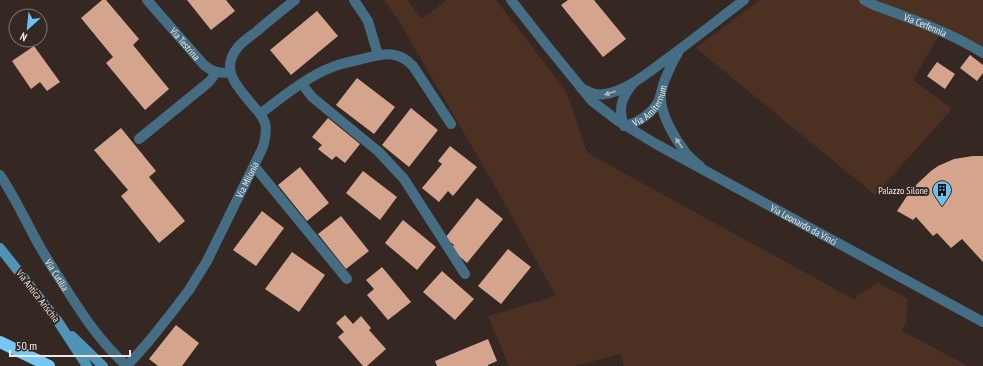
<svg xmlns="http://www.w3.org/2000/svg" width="983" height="366" viewBox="0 0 983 366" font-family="'PT Sans Narrow',sans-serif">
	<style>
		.green { fill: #4c3123 }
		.building { fill: #d5a48c }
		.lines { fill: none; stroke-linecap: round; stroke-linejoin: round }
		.service { stroke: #456e84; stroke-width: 10 }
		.minor { stroke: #456e84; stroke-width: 10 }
		.tertiary { stroke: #456e84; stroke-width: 10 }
		.secondary { stroke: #4f93b6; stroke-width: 10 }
		.motorway { stroke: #74c8f2; stroke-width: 12 }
		.oneway { fill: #acb7bd }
		.labels { text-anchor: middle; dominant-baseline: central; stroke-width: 4; stroke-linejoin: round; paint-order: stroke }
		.street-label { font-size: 10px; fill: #f0e7e3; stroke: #352822 }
		.poi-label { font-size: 10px; fill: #f0e7e3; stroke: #352822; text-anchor: end }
	</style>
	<rect width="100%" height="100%" fill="#352822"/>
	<!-- green -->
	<path class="green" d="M 384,0 L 407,0 L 422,19 L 447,0 L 496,0 L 566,91 L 586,149 L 589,154 L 855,300 L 858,295 L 878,283 L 908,299 L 906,322 L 902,331 L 968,366 L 624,366 L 620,354 L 575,366 L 509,366 L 488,316 L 556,296 L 500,195 L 399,21 Z
		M 760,0 L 983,0 L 983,49 L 944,27 L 913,80 L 952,109 L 875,195 L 696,48 Z"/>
	<!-- building -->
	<path class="building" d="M 102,0 L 106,0 L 139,39 L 133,45 L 169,89 L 145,110 L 106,63 L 113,57 L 81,18 Z
		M 187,0 L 226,0 L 235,11 L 211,30 Z
		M 568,0 L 594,0 L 626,39 L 603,57 L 561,5 Z
		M 317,11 L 338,36 L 291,75 L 270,50 Z
		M 34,46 L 60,82 L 47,91 L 40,82 L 31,89 L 12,61 Z
		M 970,55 L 983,65 L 983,73 L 977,81 L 960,68 Z
		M 937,62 L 955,74 L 945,89 L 927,76 Z
		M 357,78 L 395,107 L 374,134 L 336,105 Z
		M 411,108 L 438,130 L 409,167 L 382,145 Z
		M 328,118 L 360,144 L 345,163 L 336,156 L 332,160 L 318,149 L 322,145 L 312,137 Z
		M 121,128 L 156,171 L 149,177 L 185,221 L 159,243 L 121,196 L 128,190 L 94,150 Z
		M 450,146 L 477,167 L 453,196 L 448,191 L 439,202 L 422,188 L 442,164 L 438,161 Z
		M 973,156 L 983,156 L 983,262 L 962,239 L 951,248 L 937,233 L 933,236 L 916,217 L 913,220 L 897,211 L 909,193 L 918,183 L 931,171 L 938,166 L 954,159 Z
		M 300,167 L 329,203 L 307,221 L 278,185 Z
		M 363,171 L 397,197 L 380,220 L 346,193 Z
		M 477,198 L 503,219 L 467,263 L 451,249 L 454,245 L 445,238 Z
		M 262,211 L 284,228 L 256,266 L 233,250 Z
		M 341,216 L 369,251 L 346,269 L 318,234 Z
		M 403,220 L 436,247 L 417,270 L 385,243 Z
		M 508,249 L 531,267 L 501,304 L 478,286 Z
		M 292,252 L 325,275 L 299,312 L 265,289 Z
		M 382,267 L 411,302 L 388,320 L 367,295 L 374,289 L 366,280 Z
		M 442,271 L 474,299 L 455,320 L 423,292 Z
		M 345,315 L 353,324 L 361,316 L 371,328 L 369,330 L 386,349 L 367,366 L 363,366 L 338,337 L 344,332 L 336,323 Z
		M 176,325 L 199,343 L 182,366 L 158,366 L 149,359 Z
		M 488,339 L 497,361 L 488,365 L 488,366 L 437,366 L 435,361 Z"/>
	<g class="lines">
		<!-- service -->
		<path class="service" d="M 354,0 L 368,21 L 378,55
			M 260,114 C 282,97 309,75 335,66 C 344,63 353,61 362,59 C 382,54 397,49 413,66 L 451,124
			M 139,139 L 209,82 L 213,77 L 215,72
			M 254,166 L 347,279"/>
		<!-- minor -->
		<g class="minor">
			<path id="s1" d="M 147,0 L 204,65 C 213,72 219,74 230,72"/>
			<path id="s2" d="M 864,0 L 874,5 C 912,19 949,32 983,53"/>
			<path d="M 302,84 L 312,97 L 379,152 L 404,179 L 413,193 L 465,274"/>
			<path id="s3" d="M 632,85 C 621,99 618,108 624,126 C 638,123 653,113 659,100 C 661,94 662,88 664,82 C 668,72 672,62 678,53"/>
			<path d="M 581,88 C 589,92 596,96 605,94 C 627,91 650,71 668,58 C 694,39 719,19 744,0"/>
			<path d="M 661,96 C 660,114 675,139 686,153 C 690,158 695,162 700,166"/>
			<path id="s4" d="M 0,175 C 15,197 26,222 39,245 C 46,258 55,271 63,284 C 82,314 100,342 127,366"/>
			<path id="s5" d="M 127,366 L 150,340 L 173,311 L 189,290 L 207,261 L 263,147 C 265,140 267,131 265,123 C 263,117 259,112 255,108 C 240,89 218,71 238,47 C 243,41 251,36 257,31 C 269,21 282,10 295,0"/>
		</g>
		<!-- tertiary -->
		<path class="tertiary" id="s6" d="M 511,0 L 548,47 L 592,101 L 618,121 L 656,144 L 983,322"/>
		<!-- secondary -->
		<path class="secondary" d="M 0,248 L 57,320 L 87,366
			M 72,336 L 103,366"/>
		<!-- motorway -->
		<path class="motorway" d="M 0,342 L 49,366"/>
	</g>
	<!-- one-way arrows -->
	<defs><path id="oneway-solid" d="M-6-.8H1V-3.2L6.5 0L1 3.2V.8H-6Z"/></defs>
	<g class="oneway">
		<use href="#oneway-solid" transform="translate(610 93) rotate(163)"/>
		<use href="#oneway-solid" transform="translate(679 143) rotate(-124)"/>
	</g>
	<!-- icons -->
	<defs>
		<symbol id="building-pin" viewBox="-11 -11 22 30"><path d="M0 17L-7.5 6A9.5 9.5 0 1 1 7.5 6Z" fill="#69c3f1" stroke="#352822"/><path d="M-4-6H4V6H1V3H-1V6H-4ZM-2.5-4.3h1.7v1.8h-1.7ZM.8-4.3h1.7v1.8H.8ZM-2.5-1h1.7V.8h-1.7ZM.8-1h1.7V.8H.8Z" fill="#111"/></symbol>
	</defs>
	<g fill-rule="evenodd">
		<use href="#building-pin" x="931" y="179" width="22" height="30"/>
	</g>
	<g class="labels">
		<!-- street labels -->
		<g class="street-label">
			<text stroke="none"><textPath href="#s2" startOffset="66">Via Cerfennia</textPath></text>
			<text stroke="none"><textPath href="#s1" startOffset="58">Via Testrina</textPath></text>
			<text stroke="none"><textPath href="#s3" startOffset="79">Via Amiternum</textPath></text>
			<text stroke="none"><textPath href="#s5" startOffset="223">Via Milonia</textPath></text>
			<text stroke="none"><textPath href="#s6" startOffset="375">Via Leonardo da Vinci</textPath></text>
			<text stroke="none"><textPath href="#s4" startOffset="115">Via Cutilia</textPath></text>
			<text transform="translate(38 296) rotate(52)">Via Antica Arischia</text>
		</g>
		<!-- poi labels -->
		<g class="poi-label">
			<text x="928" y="190">Palazzo Silone</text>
		</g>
	</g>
	<!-- north arrow -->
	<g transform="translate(28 28) rotate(207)"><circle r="19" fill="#352822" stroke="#80746f"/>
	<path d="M0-3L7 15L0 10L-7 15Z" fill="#69c3f1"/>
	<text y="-6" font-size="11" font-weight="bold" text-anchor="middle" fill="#f0e7e3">N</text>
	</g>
	<!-- scale -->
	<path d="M10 350v6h120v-6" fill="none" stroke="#f0e7e3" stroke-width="2"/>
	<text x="16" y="350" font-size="12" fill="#f0e7e3" stroke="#352822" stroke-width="3" paint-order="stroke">50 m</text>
</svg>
